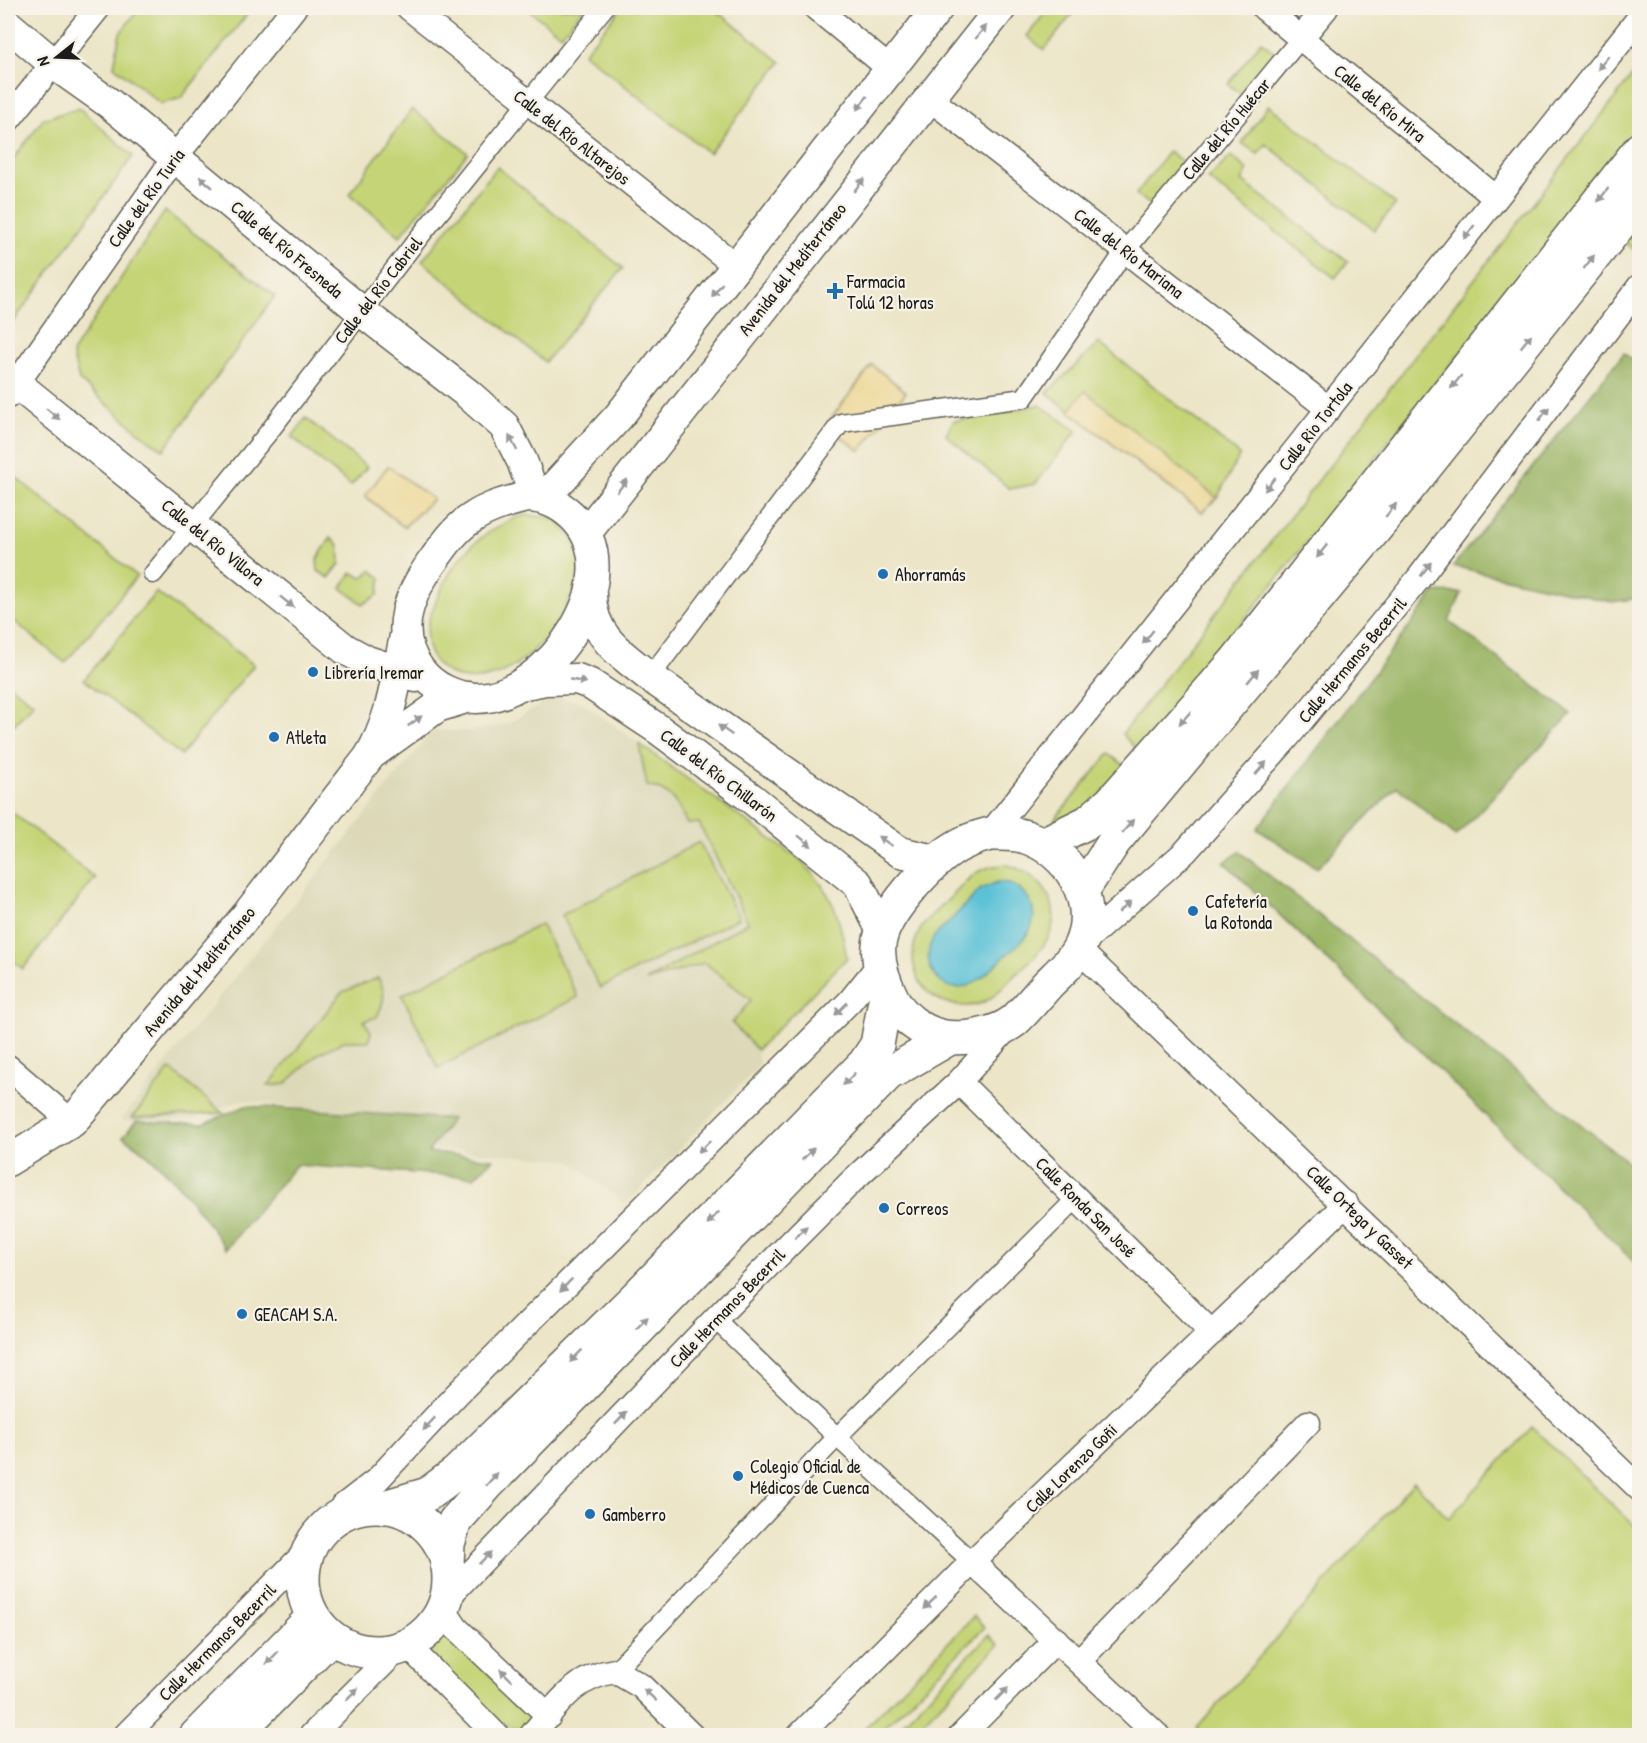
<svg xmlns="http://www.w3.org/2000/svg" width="1647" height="1743" viewBox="0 0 1647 1743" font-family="'Patrick Hand',sans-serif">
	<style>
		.built { fill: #dcd8b8 }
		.green { fill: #c5d476; stroke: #707849; stroke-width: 1.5 }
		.forest { fill: #9cb667; stroke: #5c6942; stroke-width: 1.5 }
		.sand { fill: #eeda9e; stroke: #857b5d; stroke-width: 1.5 }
		.water { fill: #5ac1d7; stroke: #3b6e7a; stroke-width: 1.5 }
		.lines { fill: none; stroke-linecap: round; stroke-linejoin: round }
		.pedestrian-casing { stroke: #656258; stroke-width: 21 }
		.minor-casing { stroke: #656258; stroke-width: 27 }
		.tertiary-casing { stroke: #656258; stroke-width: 33 }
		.secondary-casing { stroke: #656258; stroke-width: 36 }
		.pedestrian { stroke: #fff; stroke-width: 18 }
		.minor { stroke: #fff; stroke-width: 24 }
		.tertiary { stroke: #fff; stroke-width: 30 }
		.secondary { stroke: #fff; stroke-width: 33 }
		.oneway { fill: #999 }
		.poi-dot { fill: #1f6fb2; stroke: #f7f3e8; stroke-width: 2 }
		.labels { text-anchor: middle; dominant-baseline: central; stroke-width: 4.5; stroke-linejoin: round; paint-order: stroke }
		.street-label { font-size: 18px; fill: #1c1c1c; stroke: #f7f3e8 }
		.poi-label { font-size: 18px; fill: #1c1c1c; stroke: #f7f3e8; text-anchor: start }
	</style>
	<rect width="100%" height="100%" fill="#f7f3e8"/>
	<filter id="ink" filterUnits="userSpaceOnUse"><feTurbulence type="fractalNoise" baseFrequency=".0167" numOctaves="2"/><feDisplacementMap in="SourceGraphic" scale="12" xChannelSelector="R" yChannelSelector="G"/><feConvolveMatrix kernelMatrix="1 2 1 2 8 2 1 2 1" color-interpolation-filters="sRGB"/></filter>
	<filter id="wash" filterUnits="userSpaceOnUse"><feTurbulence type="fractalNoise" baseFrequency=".008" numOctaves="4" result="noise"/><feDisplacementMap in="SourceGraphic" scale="24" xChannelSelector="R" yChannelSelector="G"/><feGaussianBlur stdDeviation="1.35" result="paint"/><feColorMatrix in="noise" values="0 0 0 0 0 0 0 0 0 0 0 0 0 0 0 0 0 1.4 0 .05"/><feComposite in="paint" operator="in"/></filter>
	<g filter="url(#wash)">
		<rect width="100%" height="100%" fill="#ece5c7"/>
		<!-- built -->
		<path class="built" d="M 556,696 L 583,703 L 803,862 L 822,883 L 838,913 L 847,958 L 757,1050 L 759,1066 L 626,1204 L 569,1160 L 426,1148 L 361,1115 L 241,1100 L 193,1119 L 120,1121 L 433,730 L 473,731 L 506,724 Z"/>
		<!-- green -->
		<path class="green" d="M 140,8 L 252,8 L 181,98 L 161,104 L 114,66 L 120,33 Z
			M 526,8 L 584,8 L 561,35 Z
			M 621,8 L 713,8 L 781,62 L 709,153 L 584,53 Z
			M 1049,8 L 1077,8 L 1044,50 L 1027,36 Z
			M 1261,41 L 1277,54 L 1245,97 L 1228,84 Z
			M 1639,67 L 1639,132 L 1138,751 L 1122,734 Z
			M 1268,105 L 1396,204 L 1374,230 L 1266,144 L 1258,154 L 1242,143 Z
			M 79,108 L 133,156 L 9,328 L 8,166 L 43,119 Z
			M 412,109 L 468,153 L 400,236 L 349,194 Z
			M 1169,151 L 1185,164 L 1152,206 L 1136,194 Z
			M 1231,156 L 1248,170 L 1242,181 L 1348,262 L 1335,278 L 1208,179 Z
			M 497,167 L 623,268 L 545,362 L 422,261 Z
			M 165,211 L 275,296 L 164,450 L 147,439 L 79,380 L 72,353 Z
			M 1639,223 L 1639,254 L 1625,242 Z
			M 1099,343 L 1240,455 L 1217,498 L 1202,512 L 1047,393 Z
			M 1040,405 L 1077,431 L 1035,484 L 1010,489 L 946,435 L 953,421 Z
			M 306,418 L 367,467 L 351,486 L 292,437 Z
			M 13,475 L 137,576 L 65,663 L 8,616 L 8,482 Z
			M 524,515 L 555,518 C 561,526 570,534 575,543 C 584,559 578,581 571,596 C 557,630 526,667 489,677 C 462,685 431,671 427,641 C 425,626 432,610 438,597 C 454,556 484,529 524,515 Z
			M 331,538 L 339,545 L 340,564 L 329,578 L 318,571 L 317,559 Z
			M 371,570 L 381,578 L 378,595 L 363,604 L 341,588 L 352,572 L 362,578 Z
			M 156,592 L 254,665 L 181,755 L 84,680 Z
			M 8,684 L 34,703 L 8,731 Z
			M 639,744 L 803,862 C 834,896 839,914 847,958 L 757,1050 L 732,1023 L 751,1000 L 705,963 L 646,981 L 748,922 L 699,823 L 687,824 C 678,804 671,790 647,786 Z
			M 1109,754 L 1125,766 C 1105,790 1088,818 1054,820 Z
			M 8,809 L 95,878 L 23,969 L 8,957 Z
			M 699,842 L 739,918 L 600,988 L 562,915 Z
			M 1007,865 C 1040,873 1066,905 1047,940 C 1039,955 1025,965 1013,977 C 1005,985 996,996 986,1001 C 973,1008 955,1007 942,1001 C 915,990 906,957 919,932 C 927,917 942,906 953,895 C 960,888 968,878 976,873 C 985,866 996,866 1007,865 Z
			M 541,924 L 578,997 L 438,1068 L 402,995 Z
			M 378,978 C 387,992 384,1002 377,1017 L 364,1021 L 371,1032 L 369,1041 L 344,1041 L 318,1054 L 285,1084 L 268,1086 L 342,992 Z
			M 170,1069 L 223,1113 L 132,1118 Z
			M 1532,1427 L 1639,1530 L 1639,1735 L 1204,1736 L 1197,1728 L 1414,1482 L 1449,1518 Z
			M 974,1616 L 985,1627 L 877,1735 L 858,1735 Z
			M 441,1634 L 456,1641 L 526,1711 L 531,1720 L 523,1730 L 500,1723 L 429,1654 L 433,1637 Z
			M 989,1635 L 999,1645 L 910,1735 L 891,1735 Z"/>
		<!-- forest -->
		<path class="forest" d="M 1624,353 L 1639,366 L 1639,598 L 1612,602 L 1453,566 Z
			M 1435,592 L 1462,593 L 1449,621 L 1571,714 L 1456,836 L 1397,787 L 1317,868 L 1257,829 Z
			M 1240,852 L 1639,1171 L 1639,1267 L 1372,1003 L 1224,862 Z
			M 246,1106 L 452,1119 L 428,1152 L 493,1159 L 474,1177 L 296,1165 L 226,1249 C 196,1206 168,1165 123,1137 L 136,1121 L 203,1124 Z"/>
		<!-- sand -->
		<path class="sand" d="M 872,365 L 906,392 L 860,451 L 826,425 Z
			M 1085,391 L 1217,498 L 1202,512 L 1069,411 Z
			M 388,466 L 433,499 L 404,527 L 365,496 Z"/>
		<!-- water -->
		<path class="water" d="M 998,882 C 1023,881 1044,910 1028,933 C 1023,942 1013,949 1005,956 C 988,973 960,1005 936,977 C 926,966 927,950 933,938 L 981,889 Z"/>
	</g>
	<g filter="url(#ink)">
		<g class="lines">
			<defs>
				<path id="pedestrian" d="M 153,574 L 268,433 L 413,245 L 604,8
					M 650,677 L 841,423 L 1024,398 L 1125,251 L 1301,38
					M 715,1319 L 837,1437 L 972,1562
					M 615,1671 L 837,1437 L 1077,1198"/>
				<path id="minor" d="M 409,8 L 735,265
					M 816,8 L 889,68
					M 1264,8 L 1496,198
					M 1301,38 L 1326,8
					M 929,98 L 1329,409
					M 8,120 L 98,8
					M 8,396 L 175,157 L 294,8
					M 990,834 L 1640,17
					M 1080,945 L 1185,852 L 1286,739 L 1419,578 L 1640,286
					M 1078,949 L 1640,1489
					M 8,1067 L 72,1122
					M 959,1082 L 1212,1333
					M 335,1519 L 342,1507 L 377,1480 L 456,1395 L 850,1001 L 879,965
					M 972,1562 L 1158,1736
					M 407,1645 L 497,1736
					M 1079,1661 L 1308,1423
					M 549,1716 L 456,1628 L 448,1616 L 445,1600 L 715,1319 L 853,1180 L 959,1082 L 1009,1026
					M 125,1736 L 309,1549
					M 311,1736 L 398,1649
					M 531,1736 C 557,1706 573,1677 615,1671 L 641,1686 L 692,1736
					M 799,1736 L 972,1562 L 1346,1204
					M 961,1736 L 1056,1640"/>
				<path id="tertiary" d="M 8,25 L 54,64 L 109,103 L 361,311 L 468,394 L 504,426 L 522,461 L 535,497
					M 8,377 L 345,649 L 367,661 L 416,677
					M 526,497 C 544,497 559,504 571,515 C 636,573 547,700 475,698 C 454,697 433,687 420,670 C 391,632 410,592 435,558 C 445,544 456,528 472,518 C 488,507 507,502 526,497 Z
					M 543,499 L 619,416 L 938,8
					M 586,533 L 1001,8
					M 591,594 C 591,636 621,654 650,677 L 900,852 L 939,861
					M 520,685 L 545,680 L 577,679 L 590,684 L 658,729 L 751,798 L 858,884 L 882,931
					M 373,753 L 437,707 L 469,697
					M 8,1161 L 72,1122 L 246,916 L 369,757 C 392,720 396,678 405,636"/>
				<path id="secondary" d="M 990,834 C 1002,834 1015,833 1026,837 C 1069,851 1100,901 1080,946 C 1073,961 1059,973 1048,984 C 1037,996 1026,1010 1014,1021 C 996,1035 962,1041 940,1036 C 920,1031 901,1016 892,998 C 884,982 877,963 879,945 C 882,914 930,863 956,847 C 966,841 978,837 990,834 Z
					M 1043,844 L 1088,822 L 1111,802 L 1235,662 L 1640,149
					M 1082,891 L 1114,842 L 1386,516 L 1640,199
					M303 1579a73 73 0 1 1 146 0a73 73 0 1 1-146 0Z
					M 384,1507 L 428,1494 L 456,1473 L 637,1296 L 865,1063 L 877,1045 L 887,989
					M 447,1564 L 448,1544 L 455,1521 L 487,1485 L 888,1074 L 950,1038
					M 196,1736 L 313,1617
					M 234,1736 L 331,1637"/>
			</defs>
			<!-- pedestrian casing -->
			<use href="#pedestrian" class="pedestrian-casing"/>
			<!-- minor casing -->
			<use href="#minor" class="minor-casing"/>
			<!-- tertiary casing -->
			<use href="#tertiary" class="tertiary-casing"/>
			<!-- secondary casing -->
			<use href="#secondary" class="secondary-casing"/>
			<!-- pedestrian -->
			<use href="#pedestrian" class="pedestrian"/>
			<!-- minor -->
			<use href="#minor" class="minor"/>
			<!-- tertiary -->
			<use href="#tertiary" class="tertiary"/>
			<!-- secondary -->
			<use href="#secondary" class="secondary"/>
		</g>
		<!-- one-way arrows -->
		<defs><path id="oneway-solid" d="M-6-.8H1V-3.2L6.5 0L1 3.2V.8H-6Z" transform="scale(1.5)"/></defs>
		<g class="oneway">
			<use href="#oneway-solid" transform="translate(981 32) rotate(-51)"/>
			<use href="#oneway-solid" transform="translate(1603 63) rotate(128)"/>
			<use href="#oneway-solid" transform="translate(862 103) rotate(128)"/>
			<use href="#oneway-solid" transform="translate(206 182) rotate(-140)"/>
			<use href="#oneway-solid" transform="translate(859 185) rotate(-52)"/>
			<use href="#oneway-solid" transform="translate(1603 195) rotate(128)"/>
			<use href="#oneway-solid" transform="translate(1469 232) rotate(128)"/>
			<use href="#oneway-solid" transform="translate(1589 262) rotate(-52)"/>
			<use href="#oneway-solid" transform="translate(717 290) rotate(128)"/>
			<use href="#oneway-solid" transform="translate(1526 341) rotate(-51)"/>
			<use href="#oneway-solid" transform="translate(1456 382) rotate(129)"/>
			<use href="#oneway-solid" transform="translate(53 414) rotate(39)"/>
			<use href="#oneway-solid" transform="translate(1544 414) rotate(-53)"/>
			<use href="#oneway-solid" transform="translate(513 443) rotate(-118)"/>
			<use href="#oneway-solid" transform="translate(1270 484) rotate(128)"/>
			<use href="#oneway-solid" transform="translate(622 486) rotate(-52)"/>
			<use href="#oneway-solid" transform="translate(1391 510) rotate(-51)"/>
			<use href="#oneway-solid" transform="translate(1322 551) rotate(128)"/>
			<use href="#oneway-solid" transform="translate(1426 569) rotate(-53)"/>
			<use href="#oneway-solid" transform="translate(287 602) rotate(39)"/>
			<use href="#oneway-solid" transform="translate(1148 637) rotate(128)"/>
			<use href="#oneway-solid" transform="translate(1253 676) rotate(-50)"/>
			<use href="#oneway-solid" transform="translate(578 681) rotate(11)"/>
			<use href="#oneway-solid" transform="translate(1185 718) rotate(132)"/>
			<use href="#oneway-solid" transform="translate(415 721) rotate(-36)"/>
			<use href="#oneway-solid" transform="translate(725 730) rotate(-145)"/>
			<use href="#oneway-solid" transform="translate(1261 768) rotate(-49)"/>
			<use href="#oneway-solid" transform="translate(1128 826) rotate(-50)"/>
			<use href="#oneway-solid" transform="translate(805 841) rotate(39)"/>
			<use href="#oneway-solid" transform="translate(885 841) rotate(-146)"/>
			<use href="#oneway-solid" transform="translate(1125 907) rotate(-41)"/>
			<use href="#oneway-solid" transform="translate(841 1009) rotate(135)"/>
			<use href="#oneway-solid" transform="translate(849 1079) rotate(134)"/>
			<use href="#oneway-solid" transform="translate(704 1147) rotate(135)"/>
			<use href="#oneway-solid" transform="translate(808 1154) rotate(-45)"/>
			<use href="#oneway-solid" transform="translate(713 1218) rotate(134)"/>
			<use href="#oneway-solid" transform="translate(801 1232) rotate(-45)"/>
			<use href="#oneway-solid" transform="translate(566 1285) rotate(135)"/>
			<use href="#oneway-solid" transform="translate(642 1323) rotate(-46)"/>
			<use href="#oneway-solid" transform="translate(576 1356) rotate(135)"/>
			<use href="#oneway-solid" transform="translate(621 1418) rotate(-47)"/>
			<use href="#oneway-solid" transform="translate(429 1424) rotate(133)"/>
			<use href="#oneway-solid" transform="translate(492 1479) rotate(-48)"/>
			<use href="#oneway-solid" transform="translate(485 1558) rotate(-45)"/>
			<use href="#oneway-solid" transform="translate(930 1603) rotate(135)"/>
			<use href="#oneway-solid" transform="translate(272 1658) rotate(134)"/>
			<use href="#oneway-solid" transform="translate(506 1675) rotate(-136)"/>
			<use href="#oneway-solid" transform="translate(352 1694) rotate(-45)"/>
			<use href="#oneway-solid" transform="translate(1002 1694) rotate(-45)"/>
			<use href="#oneway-solid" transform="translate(650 1695) rotate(-138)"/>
		</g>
	</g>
	<!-- markers -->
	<g class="poi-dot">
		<path d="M832 282h6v6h6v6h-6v6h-6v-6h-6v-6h6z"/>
		<circle cx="883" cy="574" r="6"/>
		<circle cx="313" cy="672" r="6"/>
		<circle cx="274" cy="737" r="6"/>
		<circle cx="1193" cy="911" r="6"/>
		<circle cx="884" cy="1208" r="6"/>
		<circle cx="242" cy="1314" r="6"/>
		<circle cx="738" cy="1476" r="6"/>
		<circle cx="590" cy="1514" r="6"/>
	</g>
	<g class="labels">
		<!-- street labels -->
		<g class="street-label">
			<text transform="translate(1380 103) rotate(39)">Calle del Río Mira</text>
			<text transform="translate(1226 129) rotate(-50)">Calle del Río Huécar</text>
			<text transform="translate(572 137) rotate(38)">Calle del Río Altarejos</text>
			<text transform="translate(146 198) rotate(-54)">Calle del Río Turia</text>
			<text transform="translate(287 249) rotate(40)">Calle del Río Fresneda</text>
			<text transform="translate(1129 253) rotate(38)">Calle del Río Mariana</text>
			<text transform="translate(792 269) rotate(-52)">Avenida del Mediterráneo</text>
			<text transform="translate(378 290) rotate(-52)">Calle del Río Cabriel</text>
			<text transform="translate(1315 426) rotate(-52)">Calle Rio Tortola</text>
			<text transform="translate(213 542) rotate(39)">Calle del Río Villora</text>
			<text transform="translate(1352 660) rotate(-50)">Calle Hermanos Becerril</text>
			<text transform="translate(719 775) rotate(37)">Calle del Río Chillarón</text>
			<text transform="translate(199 971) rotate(-50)">Avenida del Mediterráneo</text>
			<text transform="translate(1086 1207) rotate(45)">Calle Ronda San José</text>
			<text transform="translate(1360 1217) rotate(44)">Calle Ortega y Gasset</text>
			<text transform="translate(727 1308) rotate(-46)">Calle Hermanos Becerril</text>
			<text transform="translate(1071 1468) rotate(-44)">Calle Lorenzo Goñi</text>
			<text transform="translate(217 1642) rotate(-45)">Calle Hermanos Becerril</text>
		</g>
		<!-- poi labels -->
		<g class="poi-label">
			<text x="847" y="281">Farmacia<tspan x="847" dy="21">Tolú 12 horas</tspan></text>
			<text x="895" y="574">Ahorramás</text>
			<text x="325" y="672">Librería Iremar</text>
			<text x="286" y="737">Atleta</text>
			<text x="1205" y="901">Cafetería<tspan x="1205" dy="21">la Rotonda</tspan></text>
			<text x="896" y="1208">Correos</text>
			<text x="254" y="1314">GEACAM S.A.</text>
			<text x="750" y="1466">Colegio Oficial de<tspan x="750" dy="21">Médicos de Cuenca</tspan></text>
			<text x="602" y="1514">Gamberro</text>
		</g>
	</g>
	<!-- margin -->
	<rect width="1647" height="1743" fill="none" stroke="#f7f3e8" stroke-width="30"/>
	<!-- north arrow -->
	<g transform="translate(57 57) rotate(252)" stroke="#f7f3e8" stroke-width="4.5" paint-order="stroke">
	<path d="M0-4.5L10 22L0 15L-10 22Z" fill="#1c1c1c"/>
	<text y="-9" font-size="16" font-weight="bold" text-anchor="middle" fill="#1c1c1c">N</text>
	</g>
</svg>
